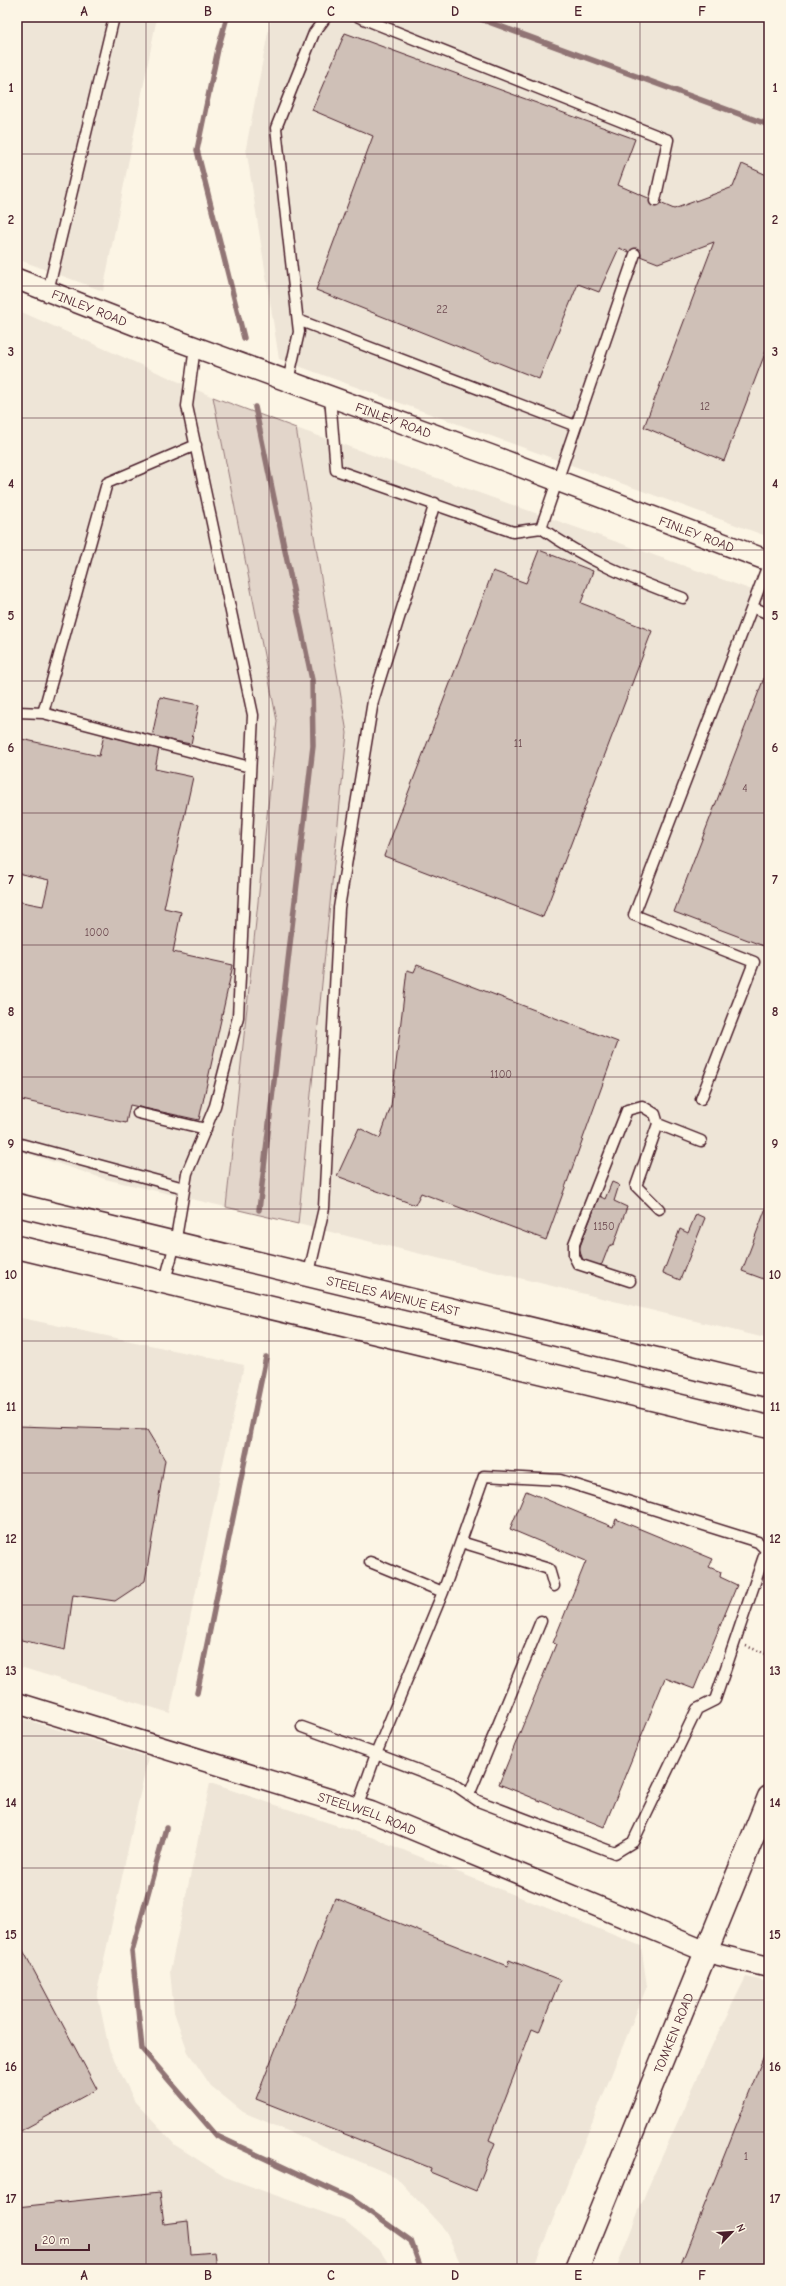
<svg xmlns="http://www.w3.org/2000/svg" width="786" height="2286" viewBox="0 0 786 2286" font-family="'Comic Neue',sans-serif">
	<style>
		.built { fill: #eee5d7 }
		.green { fill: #e2d5ca; stroke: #967a7a }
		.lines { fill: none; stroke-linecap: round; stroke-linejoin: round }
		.stream { stroke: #917474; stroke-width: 5.5 }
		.building { fill: #cfc0b7; stroke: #4a1f2b }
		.service-casing { stroke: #4a1f2b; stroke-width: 13 }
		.minor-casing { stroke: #4a1f2b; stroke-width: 23 }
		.secondary-casing { stroke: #4a1f2b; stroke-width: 25 }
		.path { stroke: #4a1f2b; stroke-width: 2.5; stroke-dasharray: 1 3; stroke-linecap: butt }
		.service { stroke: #fcf5e5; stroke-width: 10 }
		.minor { stroke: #fcf5e5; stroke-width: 20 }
		.secondary { stroke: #fcf5e5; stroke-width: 22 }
		.grid { fill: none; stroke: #4a1f2b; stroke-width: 1; stroke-opacity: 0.55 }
		.labels { text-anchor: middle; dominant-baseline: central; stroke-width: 3; stroke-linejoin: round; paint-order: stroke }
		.number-label { font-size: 11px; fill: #6b474e }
		.street-label { font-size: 13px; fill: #4a1f2b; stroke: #fcf5e5 }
		.neatline { fill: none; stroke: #4a1f2b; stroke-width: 1.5 }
		.grid-label { font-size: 13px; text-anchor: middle; font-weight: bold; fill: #4a1f2b }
	</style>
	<rect width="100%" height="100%" fill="#fcf5e5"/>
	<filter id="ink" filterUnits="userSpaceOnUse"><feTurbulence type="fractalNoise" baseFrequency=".025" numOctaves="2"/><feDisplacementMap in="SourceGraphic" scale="8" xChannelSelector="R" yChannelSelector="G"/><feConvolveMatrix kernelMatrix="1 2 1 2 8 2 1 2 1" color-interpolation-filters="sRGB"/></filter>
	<g filter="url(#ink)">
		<!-- built -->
		<path class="built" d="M 17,17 L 157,17 L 103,291 L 17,259 Z
			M 271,17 L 769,17 L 769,537 L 279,359 L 246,148 Z
			M 17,310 L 213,397 L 277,721 L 226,1207 L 105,1179 L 17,1150 Z
			M 296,428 L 769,596 L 769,1339 L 298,1224 L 347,733 Z
			M 17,1317 L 244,1365 L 170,1713 L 17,1666 Z
			M 17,1717 L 148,1757 L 97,1992 L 109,2049 L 135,2102 L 175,2145 L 225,2177 L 344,2220 L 379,2249 L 392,2269 L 17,2269 Z
			M 210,1783 L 371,1837 L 641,1946 L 647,1986 L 533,2269 L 463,2269 L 445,2230 L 396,2177 L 243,2112 L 211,2086 L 188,2052 L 174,2012 L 170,1971 Z
			M 746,1977 L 769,1982 L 769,2269 L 616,2269 L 646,2192 L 714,2041 Z"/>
		<!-- green -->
		<path class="green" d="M 213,397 L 296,428 L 347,733 L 298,1224 L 226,1207 L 277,721 Z"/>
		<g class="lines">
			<!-- stream -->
			<path class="stream" d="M 227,17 L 218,49 L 197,150 L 244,338
				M 475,17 L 769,125
				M 255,407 L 312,680 L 313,746 L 259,1210
				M 197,1693 L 266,1357
				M 166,1828 L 132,1951 L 142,2049 L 217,2136 L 352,2199 L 411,2241 L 421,2269"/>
		</g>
		<!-- building -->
		<path class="building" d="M 345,33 L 635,139 L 618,185 L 674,209 L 733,187 L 742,164 L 769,176 L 769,343 L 724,461 L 644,427 L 714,242 L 658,263 L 619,248 L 599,292 L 578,284 L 539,379 L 316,290 L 373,136 L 312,110 Z
			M 539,550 L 593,571 L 581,603 L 652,631 L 543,917 L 384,856 L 493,571 L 526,583 Z
			M 769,665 L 769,948 L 674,912 Z
			M 160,697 L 199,705 L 191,744 L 152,737 Z
			M 104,735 L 159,748 L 155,769 L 193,777 L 164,908 L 181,912 L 173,952 L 233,965 L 199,1120 L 130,1105 L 126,1123 L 17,1099 L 17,901 L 43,906 L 49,880 L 17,873 L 17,738 L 99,756 Z
			M 417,965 L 618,1042 L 546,1240 L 421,1193 L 415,1205 L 337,1176 L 359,1128 L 380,1138 L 391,1106 L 407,970 L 414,972 Z
			M 612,1182 L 619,1185 L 614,1201 L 627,1207 L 614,1244 L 609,1246 L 602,1264 L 598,1266 L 583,1260 L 579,1249 L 599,1196 L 605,1199 Z
			M 769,1200 L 769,1281 L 742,1271 Z
			M 696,1214 L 705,1218 L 680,1280 L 663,1273 L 680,1229 L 688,1233 Z
			M 17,1426 L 147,1430 L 165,1460 L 145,1581 L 115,1601 L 73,1595 L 65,1650 L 17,1639 Z
			M 526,1491 L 613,1527 L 616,1519 L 713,1559 L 709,1567 L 721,1572 L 720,1577 L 737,1585 L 694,1689 L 665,1678 L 604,1827 L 499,1784 L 556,1644 L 553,1643 L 586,1561 L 510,1529 Z
			M 335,1898 L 507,1966 L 509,1960 L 560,1980 L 539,2032 L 532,2029 L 489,2140 L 495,2143 L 476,2191 L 430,2172 L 431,2168 L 256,2099 Z
			M 17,1939 L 97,2089 L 17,2133 Z
			M 769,2043 L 769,2269 L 679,2269 Z
			M 160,2192 L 164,2224 L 188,2221 L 191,2254 L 215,2252 L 217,2269 L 17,2269 L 17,2207 Z"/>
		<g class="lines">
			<defs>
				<path id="service" d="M 359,17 L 668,140 L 655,201
					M 48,291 L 114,17
					M 298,320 L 576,426
					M 288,381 L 299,332 L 276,128 L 314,33 L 326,17
					M 330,397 L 336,470 L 513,532 L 541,528 L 635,254
					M 541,528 C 584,559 633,580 683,598
					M 769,562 L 752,607 L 769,614
					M 17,712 L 43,713 L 250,767
					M 43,713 L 107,483 L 196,445
					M 701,1099 L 754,962 L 634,915 L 752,607
					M 138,1113 L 206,1129
					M 658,1124 L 701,1141
					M 17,1143 L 184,1188
					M 308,1277 L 324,1208 L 339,908 L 373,701 L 435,503
					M 630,1281 L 578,1264 L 574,1256 L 574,1244 L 627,1110 L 642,1106 L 655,1114 L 658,1124 L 636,1186 L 659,1209
					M 164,1284 L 175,1244 L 187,1173 L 215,1106 L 238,1017 L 253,715 L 187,406 L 195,347
					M 461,1542 L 549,1569 L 554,1586
					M 370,1562 L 443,1592
					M 302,1727 L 376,1754 L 443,1592 L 484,1476 L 560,1480 L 758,1542 L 766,1550 L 715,1700 L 697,1709 L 633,1842 L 615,1853 L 478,1801 L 452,1783 L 376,1754 L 357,1808
					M 469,1795 L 541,1621"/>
				<g id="minor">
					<path id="s1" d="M 17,279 L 140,327 L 490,455 L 769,561"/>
					<path id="s2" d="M 17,1703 L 371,1812 L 707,1952 L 769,1967"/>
				</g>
				<g id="secondary">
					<path id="s3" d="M 17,1205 L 769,1386"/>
					<path d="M 17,1247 L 769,1427"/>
					<path id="s4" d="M 577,2269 L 769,1797"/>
				</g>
			</defs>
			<!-- service casing -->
			<use href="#service" class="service-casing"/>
			<!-- minor casing -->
			<use href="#minor" class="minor-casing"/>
			<!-- secondary casing -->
			<use href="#secondary" class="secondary-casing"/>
			<!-- path -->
			<path class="path" d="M 746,1646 L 769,1655"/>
			<!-- service -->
			<use href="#service" class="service"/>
			<!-- minor -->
			<use href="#minor" class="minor"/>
			<!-- secondary -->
			<use href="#secondary" class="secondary"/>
		</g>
	</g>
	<!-- grid -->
	<path class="grid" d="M 146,17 L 146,2269M 269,17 L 269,2269M 393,17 L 393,2269M 517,17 L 517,2269M 640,17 L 640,2269M 17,154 L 769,154M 17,286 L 769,286M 17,418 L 769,418M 17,550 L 769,550M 17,681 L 769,681M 17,813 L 769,813M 17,945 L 769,945M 17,1077 L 769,1077M 17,1209 L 769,1209M 17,1341 L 769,1341M 17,1473 L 769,1473M 17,1605 L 769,1605M 17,1736 L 769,1736M 17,1868 L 769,1868M 17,2000 L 769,2000M 17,2132 L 769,2132"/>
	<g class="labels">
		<!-- number labels -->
		<g class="number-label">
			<text x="442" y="309">22</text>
			<text x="705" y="406">12</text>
			<text x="518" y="743">11</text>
			<text x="745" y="788">4</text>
			<text x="97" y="932">1000</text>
			<text x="501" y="1074">1100</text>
			<text x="604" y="1226">1150</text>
			<text x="746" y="2156">1</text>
		</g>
		<!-- street labels -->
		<g class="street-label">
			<text stroke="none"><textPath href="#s1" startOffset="78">FINLEY ROAD</textPath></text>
			<text stroke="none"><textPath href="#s1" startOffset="402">FINLEY ROAD</textPath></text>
			<text stroke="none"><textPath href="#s1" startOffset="726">FINLEY ROAD</textPath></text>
			<text stroke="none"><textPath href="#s3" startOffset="387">STEELES AVENUE EAST</textPath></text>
			<text stroke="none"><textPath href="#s2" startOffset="367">STEELWELL ROAD</textPath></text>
			<text stroke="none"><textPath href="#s4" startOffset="255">TOMKEN ROAD</textPath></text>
		</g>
	</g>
	<!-- margin -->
	<rect width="786" height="2286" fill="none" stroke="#fcf5e5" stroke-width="44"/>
	<!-- north arrow -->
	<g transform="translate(732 2232) rotate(65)" stroke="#fcf5e5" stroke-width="3" paint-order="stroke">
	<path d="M0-3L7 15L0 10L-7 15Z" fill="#4a1f2b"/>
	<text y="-6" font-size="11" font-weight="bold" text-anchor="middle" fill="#4a1f2b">N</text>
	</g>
	<!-- scale -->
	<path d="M36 2244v6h53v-6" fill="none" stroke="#4a1f2b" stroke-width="2"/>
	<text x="42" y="2244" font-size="12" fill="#4a1f2b" stroke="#fcf5e5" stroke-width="3" paint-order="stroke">20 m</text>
	<rect x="22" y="22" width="742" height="2242" class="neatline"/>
	<g class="grid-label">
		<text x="84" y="16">A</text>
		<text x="208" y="16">B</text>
		<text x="331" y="16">C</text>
		<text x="455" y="16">D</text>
		<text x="578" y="16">E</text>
		<text x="702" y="16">F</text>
		<text x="11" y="92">1</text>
		<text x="775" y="92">1</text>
		<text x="11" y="224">2</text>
		<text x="775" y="224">2</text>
		<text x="11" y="356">3</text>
		<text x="775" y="356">3</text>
		<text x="11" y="488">4</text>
		<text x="775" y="488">4</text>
		<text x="11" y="620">5</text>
		<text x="775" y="620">5</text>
		<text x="11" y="752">6</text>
		<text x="775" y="752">6</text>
		<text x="11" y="884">7</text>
		<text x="775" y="884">7</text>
		<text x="11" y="1016">8</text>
		<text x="775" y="1016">8</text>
		<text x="11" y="1148">9</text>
		<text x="775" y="1148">9</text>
		<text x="11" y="1279">10</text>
		<text x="775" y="1279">10</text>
		<text x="11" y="1411">11</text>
		<text x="775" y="1411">11</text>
		<text x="11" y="1543">12</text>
		<text x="775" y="1543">12</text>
		<text x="11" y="1675">13</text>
		<text x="775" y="1675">13</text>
		<text x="11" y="1807">14</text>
		<text x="775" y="1807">14</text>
		<text x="11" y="1939">15</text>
		<text x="775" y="1939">15</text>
		<text x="11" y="2071">16</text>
		<text x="775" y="2071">16</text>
		<text x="11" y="2203">17</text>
		<text x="775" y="2203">17</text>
		<text x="84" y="2280">A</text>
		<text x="208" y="2280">B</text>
		<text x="331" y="2280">C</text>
		<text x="455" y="2280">D</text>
		<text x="578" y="2280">E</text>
		<text x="702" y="2280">F</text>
	</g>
</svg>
